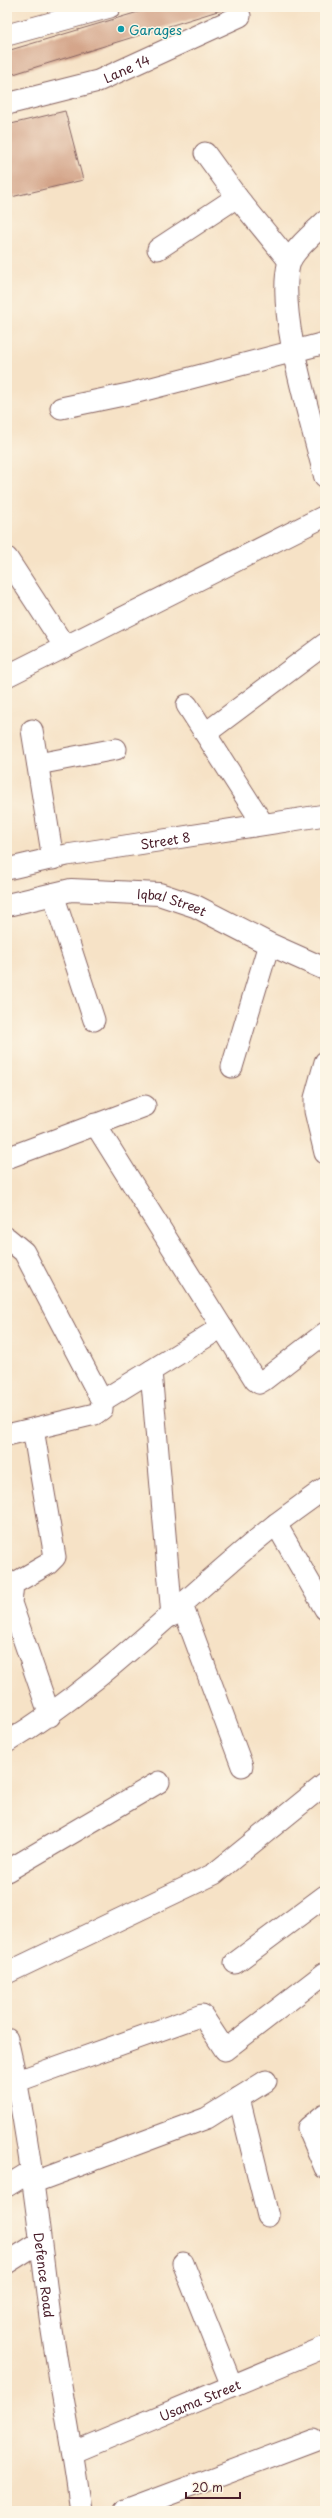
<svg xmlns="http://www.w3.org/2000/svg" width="332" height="2518" viewBox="0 0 332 2518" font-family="'Playpen Sans',sans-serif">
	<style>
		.building { fill: #d4a58a }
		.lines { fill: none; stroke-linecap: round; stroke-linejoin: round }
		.minor-casing { stroke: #866361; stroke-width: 23 }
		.tertiary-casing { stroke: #866361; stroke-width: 24 }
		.minor { stroke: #fff; stroke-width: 21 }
		.tertiary { stroke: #fff; stroke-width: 22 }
		.culture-dot { fill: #0f9aa8; stroke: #fcf5e5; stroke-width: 1.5 }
		.labels { text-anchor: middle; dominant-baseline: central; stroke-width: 3; stroke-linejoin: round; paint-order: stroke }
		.culture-label { font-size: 13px; fill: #0d838f; stroke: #fcf5e5; text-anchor: start }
		.street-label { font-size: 13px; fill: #4a1f2b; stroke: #fcf5e5 }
	</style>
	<rect width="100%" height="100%" fill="#fcf5e5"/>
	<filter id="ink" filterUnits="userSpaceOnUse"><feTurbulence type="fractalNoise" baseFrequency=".025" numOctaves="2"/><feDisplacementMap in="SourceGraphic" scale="8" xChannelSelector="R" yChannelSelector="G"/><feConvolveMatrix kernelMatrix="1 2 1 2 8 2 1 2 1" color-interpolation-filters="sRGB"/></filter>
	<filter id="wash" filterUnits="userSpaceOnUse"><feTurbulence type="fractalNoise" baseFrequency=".012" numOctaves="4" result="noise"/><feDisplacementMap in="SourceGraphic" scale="16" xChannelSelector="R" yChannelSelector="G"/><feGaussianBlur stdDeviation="0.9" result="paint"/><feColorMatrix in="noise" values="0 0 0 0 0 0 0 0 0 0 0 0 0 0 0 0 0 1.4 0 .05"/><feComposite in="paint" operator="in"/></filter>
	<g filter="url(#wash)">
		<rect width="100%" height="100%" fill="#f6e2c6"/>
		<g id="blocks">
			<!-- building -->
			<path class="building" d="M 155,7 L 221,7 L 221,10 L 7,76 L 7,51 Z
				M 65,111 L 83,180 L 7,198 L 7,125 Z"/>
		</g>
	</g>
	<g filter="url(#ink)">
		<use href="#blocks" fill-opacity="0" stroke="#866361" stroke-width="1"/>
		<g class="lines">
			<defs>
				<g id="minor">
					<path d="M 7,35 L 110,7"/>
					<path id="s1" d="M 7,104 L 98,81 L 240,16"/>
					<path d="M 205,153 L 237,197"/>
					<path d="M 158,249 L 237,197 L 290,262"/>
					<path d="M 61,408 L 133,393 L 325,343"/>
					<path d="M 7,558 L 65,647"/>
					<path d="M 7,676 L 325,516"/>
					<path d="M 187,705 L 263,824"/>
					<path d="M 32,730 L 53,859"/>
					<path d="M 206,733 L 325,644"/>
					<path d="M 38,764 L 116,749"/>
					<path id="s2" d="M 7,869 L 67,855 L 325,815"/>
					<path d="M 53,894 L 94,1020"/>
					<path d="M 325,1062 L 315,1098 L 315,1111 L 325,1153"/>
					<path d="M 232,1067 L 269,944"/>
					<path d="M 95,1124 L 255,1380 L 259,1383 L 264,1380 L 325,1333"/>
					<path d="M 7,1158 L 145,1106"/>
					<path d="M 7,1238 L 24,1252 L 102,1401 L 102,1409 L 95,1414 L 7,1435"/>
					<path d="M 151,1371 L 172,1616"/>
					<path d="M 102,1401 L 222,1327"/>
					<path d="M 33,1429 L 55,1557 L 48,1564 L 13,1584 L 11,1603 L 50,1716"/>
					<path d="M 276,1524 L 325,1609"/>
					<path d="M 182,1605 L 242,1766"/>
					<path d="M 7,1742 C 107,1682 185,1596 276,1524 C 292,1512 309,1500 325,1488"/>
					<path d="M 7,1871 L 159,1782"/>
					<path d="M 235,1963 L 325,1896"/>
					<path d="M 7,1973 L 214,1874 L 325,1784"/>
					<path id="s3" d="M 7,2039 C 29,2130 38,2224 50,2317 C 59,2382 73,2446 81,2511"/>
					<path d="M 15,2082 L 202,2015 L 225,2050 L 325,1973"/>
					<path d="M 239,2098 L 268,2216"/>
					<path d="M 325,2114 L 308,2128 L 325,2168"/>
					<path d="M 32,2183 L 207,2118 L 266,2081"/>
					<path d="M 7,2186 L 30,2172"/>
					<path d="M 7,2263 L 40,2242"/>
					<path d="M 183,2263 L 232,2386"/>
					<path id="s4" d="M 74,2452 L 325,2347"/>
					<path d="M 125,2511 L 314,2440"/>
				</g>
				<g id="tertiary">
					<path d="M 325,222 C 315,232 293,250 289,263 C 276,314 312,422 325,476"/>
					<path id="s5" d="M 7,905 L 71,890 L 159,894 L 195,906 L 269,944 L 325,969"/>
				</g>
			</defs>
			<!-- minor casing -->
			<use href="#minor" class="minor-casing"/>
			<!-- tertiary casing -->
			<use href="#tertiary" class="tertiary-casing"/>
			<!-- minor -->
			<use href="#minor" class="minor"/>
			<!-- tertiary -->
			<use href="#tertiary" class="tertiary"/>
		</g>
	</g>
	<!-- markers -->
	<circle class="culture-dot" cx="121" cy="29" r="4"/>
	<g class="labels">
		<!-- culture labels -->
		<g class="culture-label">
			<text x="129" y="29">Garages</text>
		</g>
		<!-- street labels -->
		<g class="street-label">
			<text stroke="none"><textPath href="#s1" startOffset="125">Lane 14</textPath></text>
			<text stroke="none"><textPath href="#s2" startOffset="161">Street 8</textPath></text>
			<text stroke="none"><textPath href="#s5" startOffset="168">Iqbal Street</textPath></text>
			<text stroke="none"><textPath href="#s3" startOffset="239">Defence Road</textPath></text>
			<text stroke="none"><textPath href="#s4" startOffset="136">Usama Street</textPath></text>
		</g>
	</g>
	<!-- margin -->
	<rect width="332" height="2518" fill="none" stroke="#fcf5e5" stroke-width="24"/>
	<!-- scale -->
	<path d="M186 2492v6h54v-6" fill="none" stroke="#4a1f2b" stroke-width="2"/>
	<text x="192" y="2492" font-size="12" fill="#4a1f2b" stroke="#fcf5e5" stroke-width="3" paint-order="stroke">20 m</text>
</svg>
